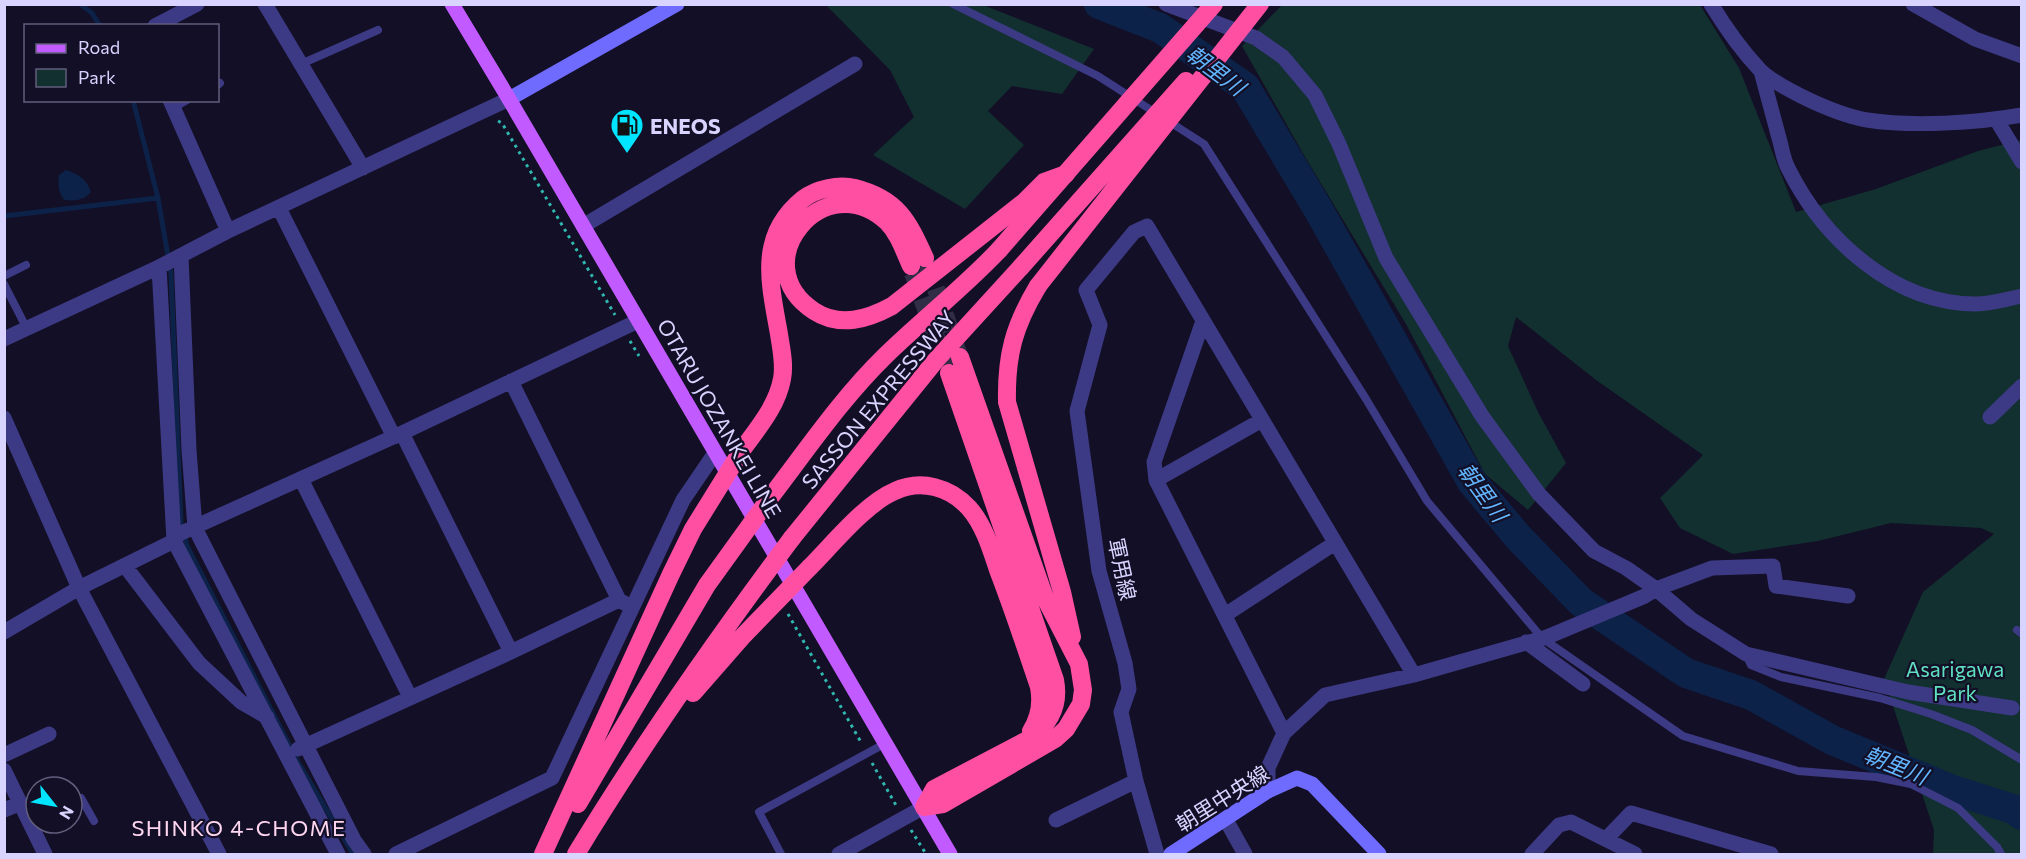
<svg xmlns="http://www.w3.org/2000/svg" width="2026" height="859" viewBox="0 0 2026 859" font-family="Commissioner,'Noto Sans JP',sans-serif">
	<style>
		.green { fill: #12302f }
		.water { fill: #0c2248 }
		.lines { fill: none; stroke-linecap: round; stroke-linejoin: round }
		.stream { stroke: #0c2248; stroke-width: 5 }
		.river { stroke: #0c2248; stroke-width: 30 }
		.highway-tunnel { stroke: #312d47; stroke-width: 18; stroke-dasharray: 18 9; stroke-linecap: butt }
		.path { stroke: #2fb8b0; stroke-width: 3; stroke-dasharray: 3 4.5; stroke-linecap: butt }
		.lane { stroke: #3d3a85; stroke-width: 8 }
		.street { stroke: #3d3a85; stroke-width: 15 }
		.secondary { stroke: #6f6bff; stroke-width: 15 }
		.primary { stroke: #c25bff; stroke-width: 15 }
		.highway { stroke: #ff4fa3; stroke-width: 18 }
		.highway-bridge { stroke: #ff4fa3; stroke-width: 18 }
		.labels { text-anchor: middle; dominant-baseline: central; stroke-width: 4.5; stroke-linejoin: round; paint-order: stroke }
		.poi-label { font-size: 21px; font-weight: bold; fill: #d9d4ff; stroke: #130f26; text-anchor: start }
		.street-label { font-size: 21px; fill: #d9d4ff; stroke: #130f26 }
		.park-label { font-size: 21px; fill: #5fe0c0; stroke: #130f26 }
		.water-label { font-size: 22px; font-style: italic; fill: #62b6ff; stroke: #130f26 }
		.neighbourhood-label { font-size: 22px; letter-spacing: 1.5px; fill: #ffd6f0; stroke: #130f26 }
	</style>
	<rect width="100%" height="100%" fill="#130f26"/>
	<!-- green -->
	<path class="green" d="M 826,5 L 983,5 L 1094,49 L 1062,94 L 1012,86 L 988,111 L 1024,145 L 965,209 L 873,155 L 914,117 L 890,70 Z
		M 1282,5 L 1700,5 L 1739,68 L 1796,212 L 1876,189 L 1978,151 L 2021,140 L 2021,854 L 1933,854 L 1934,830 L 1884,679 L 1923,592 L 1994,534 L 1981,528 L 1891,523 L 1818,541 L 1733,554 L 1680,528 L 1660,498 L 1703,455 L 1596,380 L 1516,317 L 1508,346 L 1538,412 L 1566,463 L 1528,510 L 1485,474 L 1406,324 L 1305,157 L 1242,46 Z"/>
	<!-- water -->
	<path class="water" d="M 66,170 C 78,174 87,179 91,192 C 83,201 75,201 64,200 C 58,192 58,184 59,175 Z"/>
	<g class="lines">
		<!-- stream -->
		<path class="stream" d="M 80,4 L 92,13 L 100,26
			M 133,100 L 158,198
			M 4,216 L 158,198 L 171,274 L 181,523 L 187,546 L 298,762 L 353,854"/>
		<!-- river -->
		<path class="river" d="M 1099,4 L 1160,28 L 1245,87 L 1318,209 L 1472,482 L 1518,537 L 1581,602 L 1686,673 L 1751,695 L 1832,740 L 1953,790 L 2013,809 L 2022,815"/>
		<!-- highway-tunnel -->
		<path class="highway-tunnel" d="M 927,263 L 958,353
			M 913,273 L 949,373"/>
		<!-- path -->
		<path class="path" d="M 498,121 L 502,123 L 615,315
			M 630,341 L 639,356
			M 788,614 L 862,744
			M 872,763 L 897,807
			M 911,830 L 926,854"/>
		<!-- lane -->
		<path class="lane" d="M 953,4 L 1098,76 L 1204,144 L 1366,399 L 1427,501 L 1542,638 L 1683,736 L 1798,771 L 1876,777 L 1911,784 L 1958,808 L 1997,847 L 2001,854
			M 301,64 L 378,30
			M 218,85 L 220,83
			M 173,108 L 187,100
			M 4,276 L 26,265
			M 4,284 L 27,329
			M 2017,630 L 2022,634
			M 1746,654 L 1751,665 L 1781,677 L 1880,698 L 1931,714 L 1972,730 L 2022,760
			M 72,803 L 81,798 L 94,821
			M 781,854 L 759,812 L 886,743"/>
		<!-- street -->
		<path class="street" d="M 265,4 L 363,168
			M 1166,4 L 1256,38 L 1283,57 L 1315,95 L 1339,144 L 1386,258 L 1482,416 L 1539,494 L 1594,551 L 1626,568 L 1656,589 L 1691,619 L 1746,654 L 1908,692 L 2012,708
			M 1711,4 C 1725,27 1742,51 1760,70 C 1771,81 1786,88 1799,95 C 1819,105 1844,116 1867,120 C 1913,127 1976,123 2022,115
			M 1913,4 L 1975,39 L 2022,56
			M 155,26 L 197,4
			M 1761,71 C 1767,93 1773,115 1779,138 C 1782,148 1783,159 1788,168 C 1823,239 1894,304 1976,304 C 1992,304 2007,299 2022,296
			M 170,100 L 228,231
			M 1996,119 L 2022,162
			M 279,208 L 394,437
			M 583,226 L 855,64
			M 181,256 L 189,450 L 195,528 L 354,840 L 364,854
			M 159,267 L 174,541 L 338,854
			M 1203,321 L 1154,462 L 1156,480 L 1284,733
			M 4,339 L 159,267 L 228,231 L 509,99
			M 511,381 L 619,600 L 626,604
			M 1990,417 L 2022,386
			M 4,418 L 79,588 L 219,854
			M 402,433 L 511,652
			M 301,479 L 410,697
			M 1156,480 L 1262,420
			M 125,566 L 199,663 L 241,702 L 267,717
			M 1225,615 L 1335,543
			M 4,632 L 79,588 L 174,541 L 179,534 L 402,433 L 638,321
			M 1526,642 L 1583,684
			M 298,749 L 511,652 L 619,600
			M 4,755 L 49,734
			M 4,770 L 45,854
			M 1268,791 L 1268,768 L 1284,733 L 1325,695 L 1414,675 L 1547,637 L 1645,596 L 1656,589 L 1712,568 L 1773,566 L 1776,586 L 1848,596
			M 4,810 L 21,803
			M 1056,820 L 1136,781
			M 1226,820 L 1245,854
			M 1606,839 L 1631,813 L 1771,854
			M 396,854 L 552,778 L 683,500 L 715,453
			M 839,854 L 924,807
			M 1157,854 L 1136,781 L 1121,712 L 1129,689 L 1125,663 L 1099,571 L 1077,411 L 1100,325 L 1086,290 L 1134,232 L 1147,226 L 1414,675
			M 1532,854 L 1559,825 L 1571,822 L 1635,854"/>
		<!-- secondary -->
		<path class="secondary" d="M 509,99 L 677,4
			M 1171,854 L 1268,791 L 1297,778 L 1312,784 L 1379,854"/>
		<!-- primary -->
		<path class="primary" d="M 452,4 L 509,99 L 950,854"/>
		<!-- highway -->
		<path class="highway" d="M 911,266 C 904,251 899,234 887,222 C 824,163 742,264 814,311 C 840,328 868,319 892,306 L 1024,202 L 1044,182 L 1066,174
			M 1038,286 C 1014,326 1006,355 1007,402 L 1062,592 L 1072,637
			M 742,450 C 758,428 777,406 782,379 C 785,364 781,348 779,334 C 770,283 757,236 803,199 C 816,189 838,184 855,188 C 898,199 908,221 925,258
			M 769,499 C 806,451 841,399 885,356 C 922,320 963,288 999,250
			M 792,538 L 936,360 L 1021,267
			M 810,567 C 833,544 866,503 895,491 C 921,479 950,487 969,508 C 984,525 991,549 998,570 C 1013,609 1026,648 1039,687 C 1042,703 1040,717 1031,731
			M 924,807 L 943,804 L 1055,739 L 1066,729 L 1081,704 L 1083,690 L 1079,664 L 1045,598 L 960,357
			M 924,807 L 934,789 L 1031,738 C 1050,723 1060,705 1055,680 L 949,373"/>
		<!-- highway-bridge -->
		<path class="highway-bridge" d="M 999,250 L 1214,4
			M 1021,267 L 1186,81
			M 1038,286 L 1260,4
			M 693,693 L 742,637 L 810,567
			M 578,804 L 707,585 L 769,499
			M 543,854 L 671,574 L 693,529 L 742,450
			M 576,854 C 642,745 715,641 792,538"/>
	</g>
	<!-- icons -->
	<defs>
		<symbol id="fuel-pin" viewBox="-11 -11 22 30"><path d="M0 17L-7.5 6A9.5 9.5 0 1 1 7.5 6Z" fill="#00e5ff" stroke="#130f26"/><path d="M-5.5-6h7V0h2V4h1.3V-2.5L3-4.5l.8-.8L6-3V5H2.5V1h-1V6h-7ZM-4.2-4.7v3.2H.2V-4.7Z" fill="#111"/></symbol>
	</defs>
	<g fill-rule="evenodd">
		<use href="#fuel-pin" x="608" y="106" width="38" height="52"/>
	</g>
	<g class="labels">
		<!-- poi labels -->
		<g class="poi-label">
			<text x="650" y="125">ENEOS</text>
		</g>
		<!-- street labels -->
		<g class="street-label">
			<text transform="translate(878 399) rotate(-50)">SASSON EXPRESSWAY</text>
			<text transform="translate(720 418) rotate(60)">OTARU JOZANKEI LINE</text>
			<text transform="translate(1123 569) rotate(78)">軍用線</text>
			<text transform="translate(1222 798) rotate(-32)">朝里中央線</text>
		</g>
		<!-- park labels -->
		<g class="park-label">
			<text x="1955" y="668">Asarigawa<tspan x="1955" dy="24">Park</tspan></text>
		</g>
		<!-- water labels -->
		<g class="water-label">
			<text transform="translate(1216 70) rotate(37)">朝里川</text>
			<text transform="translate(1483 492) rotate(54)">朝里川</text>
			<text transform="translate(1896 765) rotate(22)">朝里川</text>
		</g>
		<!-- neighbourhood labels -->
		<g class="neighbourhood-label">
			<text x="239" y="827">SHINKO 4-CHOME</text>
		</g>
	</g>
	<!-- border -->
	<rect width="2026" height="859" fill="none" stroke="#d9d4ff" stroke-width="12"/>
	<!-- legend -->
	<rect x="24" y="24" width="195" height="78" fill="#130f26" stroke="#625e7d" stroke-width="1.5"/>
	<rect x="36" y="44" width="30" height="9" fill="#c25bff" stroke="#625e7d" stroke-width="1.5"/>
	<text x="78" y="54" font-size="18" fill="#d9d4ff">Road</text>
	<rect x="36" y="69" width="30" height="18" fill="#12302f" stroke="#625e7d" stroke-width="1.5"/>
	<text x="78" y="84" font-size="18" fill="#d9d4ff">Park</text>
	<!-- north arrow -->
	<g transform="translate(54 805) rotate(121)"><circle r="28" fill="#130f26" stroke="#625e7d" stroke-width="1.5"/>
	<path d="M0-4.5L10 22L0 15L-10 22Z" fill="#00e5ff"/>
	<text y="-9" font-size="16" font-weight="bold" text-anchor="middle" fill="#d9d4ff">N</text>
	</g>
</svg>
